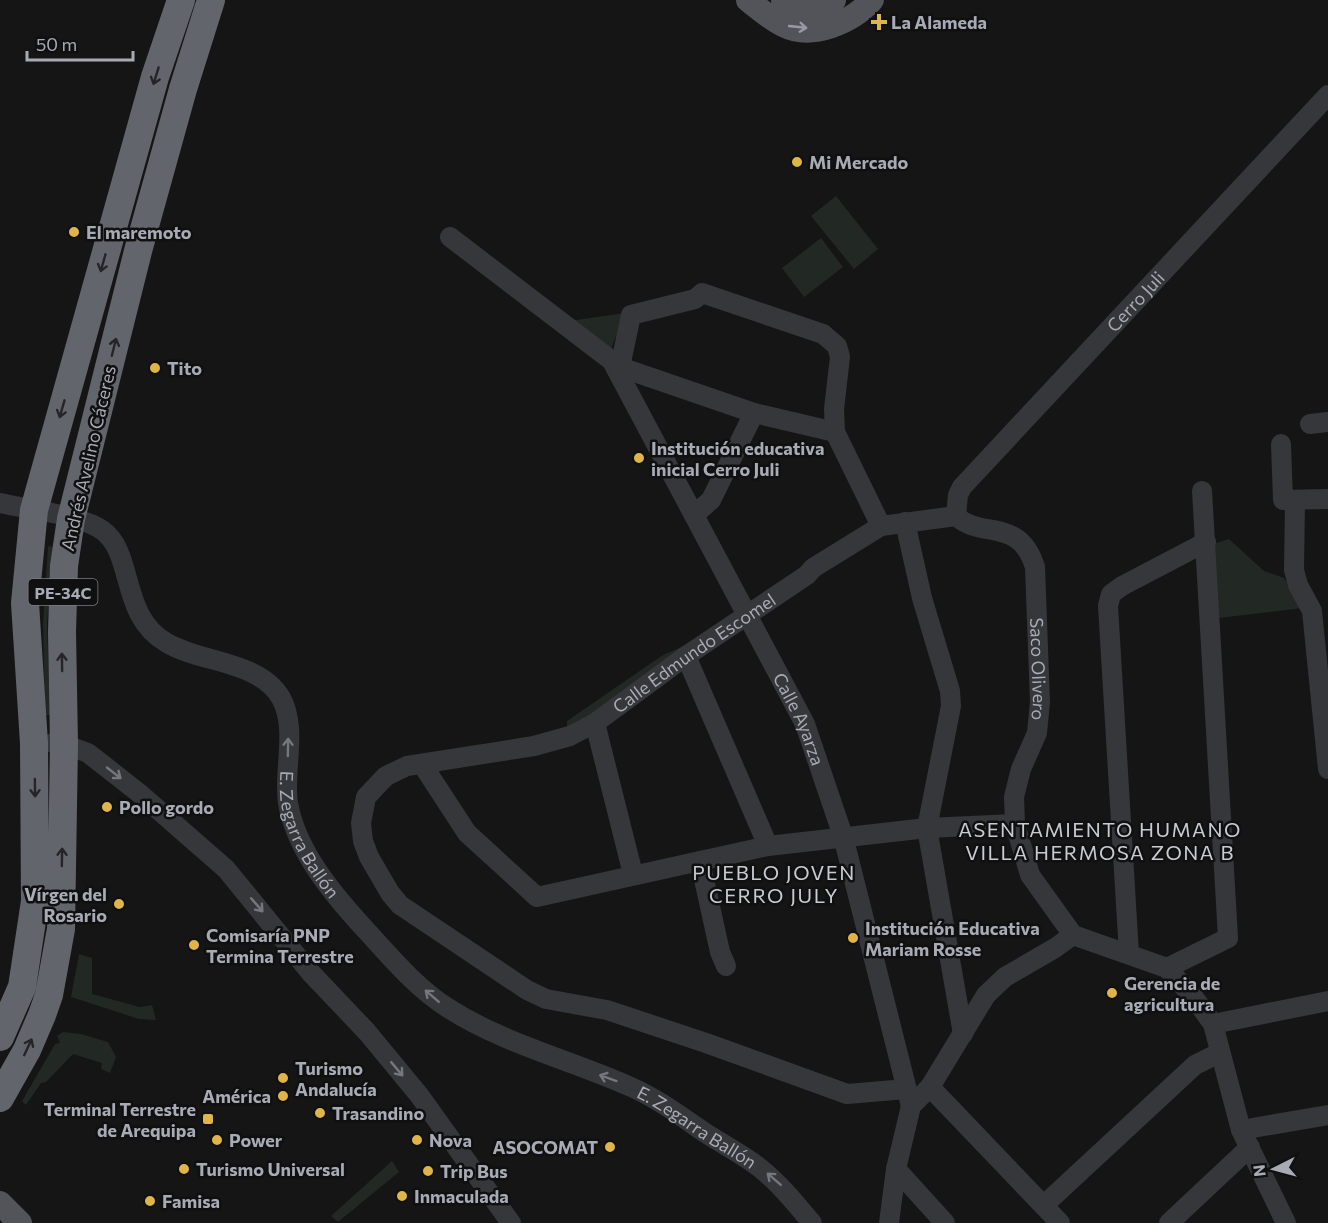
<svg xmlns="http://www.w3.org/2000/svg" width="1328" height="1223" viewBox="0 0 1328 1223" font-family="Commissioner,sans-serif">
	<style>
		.green { fill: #222823 }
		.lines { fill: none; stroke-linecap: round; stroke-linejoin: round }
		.minor { stroke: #36373b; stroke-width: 20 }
		.major { stroke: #53545a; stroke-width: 24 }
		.highway { stroke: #63656c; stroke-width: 28 }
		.oneway { stroke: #979aa3 }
		.oneway2 { stroke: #252528 }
		.oneway3 { stroke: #75777e }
		.poi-dot { fill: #deb546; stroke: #101011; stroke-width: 2 }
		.labels { text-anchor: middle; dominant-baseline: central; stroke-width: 5; stroke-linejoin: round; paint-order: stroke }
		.shield { fill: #101011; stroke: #7a7c84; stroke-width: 1.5 }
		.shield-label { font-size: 16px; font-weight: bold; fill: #a8abb5 }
		.poi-label { font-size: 18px; font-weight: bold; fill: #a8abb5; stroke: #101011; text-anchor: start }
		.street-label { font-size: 18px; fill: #a8abb5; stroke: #101011 }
		.neighbourhood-label { font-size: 20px; letter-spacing: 1.5px; fill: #c9cbd2; stroke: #101011 }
	</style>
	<rect width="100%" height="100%" fill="#151516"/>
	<!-- green -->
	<path class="green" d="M 836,196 L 878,249 L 854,269 L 811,216 Z
		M 821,238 L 843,267 L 804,297 L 782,268 Z
		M 625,313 L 611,349 L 569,321 Z
		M 1229,539 L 1264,571 L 1284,578 L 1303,608 L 1219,618 L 1213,544 Z
		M 48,546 L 53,547 L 47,624 L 50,715 L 45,715 L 43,623 Z
		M 696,641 L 664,666 L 567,730 L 567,721 L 663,655 Z
		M 79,954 L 92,958 L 92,994 L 140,1007 L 152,1005 L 156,1020 L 139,1019 L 71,997 Z
		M 63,1032 L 81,1034 L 108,1042 L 116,1057 L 110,1073 L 101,1069 L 102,1063 L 73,1054 L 46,1082 L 41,1083 L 26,1105 L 22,1101 L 55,1044 L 60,1043 L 57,1036 Z
		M 392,1161 L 399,1172 L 338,1222 L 331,1216 Z"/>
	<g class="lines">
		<!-- minor -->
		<g class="minor">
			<path d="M 450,237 L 620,367 L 754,413 L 835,432"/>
			<path id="s1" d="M 613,363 L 805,724 L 843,836 L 911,1106"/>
			<path d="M 620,367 L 631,315 L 695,299 L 702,293 L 823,334 L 837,346 L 840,357 L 834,409 L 835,432 L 881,526"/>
			<path d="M 1310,424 L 1328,422"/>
			<path d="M 1281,444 L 1283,500 L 1328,499"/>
			<path d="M 1295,502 L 1294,570 L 1298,585 L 1312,611 L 1328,769"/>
			<path id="s2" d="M 0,503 C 26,509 81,515 102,530 C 135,553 119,616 167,643 C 201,663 260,661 281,698 C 298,729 283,770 288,803 C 296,850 332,893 363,927 C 389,955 416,988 448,1008 C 504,1044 571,1060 631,1087 C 656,1098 678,1114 701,1130 C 720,1143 741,1153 760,1168 C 780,1184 796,1204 812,1223"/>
			<path d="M 694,515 L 711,500 L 754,413"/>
			<path id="s3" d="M 956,516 C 982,540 1019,516 1035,567 L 1040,702 L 1037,733 L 1021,769 L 1014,797 L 1015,824 L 1030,875 L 1073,935 L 1167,968 L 1195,999 L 1213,1024 L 1241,1130 L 1286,1223"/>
			<path id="s4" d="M 956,516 L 958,495 L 962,487 L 1328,95"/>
			<path d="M 905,522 L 922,598 L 950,691 L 951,706 L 927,828 L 963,1034"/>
			<path d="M 686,656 L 768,846"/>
			<path d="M 595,723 L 633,874"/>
			<path d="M 53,743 L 64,744 L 88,753 L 139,793 L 226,869 L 310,972 L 367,1032 L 419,1095 L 511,1223"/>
			<path d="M 422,764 L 467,833 L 537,897 L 768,846 L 927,828 L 1015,824"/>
			<path d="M 700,861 L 720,952 L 726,966"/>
			<path d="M 1129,954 L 1108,606 L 1111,594 L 1122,586 L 1206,542"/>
			<path d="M 1167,968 L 1228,938 L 1202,491"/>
			<path d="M 1213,1024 L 1328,1001"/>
			<path d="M 930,1087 L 1060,1223"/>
			<path id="s5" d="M 906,1089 L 847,1094 L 706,1043 L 607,1010 L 546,999 L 527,990 L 400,905 L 390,893 L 369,857 L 363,841 L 361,823 L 366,797 L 386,776 L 407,766 L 534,746 L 570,736 L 595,723 L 686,656 L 807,575 L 813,568 L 881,526 L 956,516"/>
			<path d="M 1241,1130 L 1328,1115"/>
			<path d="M 896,1169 L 945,1223"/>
			<path d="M 1044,1205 L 1195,1065 L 1219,1053"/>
			<path d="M 889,1223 L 896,1169 L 911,1106 L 930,1087 L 986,995 L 1005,977 L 1055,948 L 1073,935"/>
			<path d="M 1169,1223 L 1250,1147"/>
		</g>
		<!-- major -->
		<path class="major" d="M 748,0 C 759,9 771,19 783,25 C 812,40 852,22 872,0
			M 783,0 C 806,11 812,10 834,0
			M 0,1203 L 20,1223"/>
		<!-- highway -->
		<path class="highway" d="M 0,1037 L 22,987 L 35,901 L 34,743 L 25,603 L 34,510 L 155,77 L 181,0
			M 0,1098 L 27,1050 L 42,1015 L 49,995 L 61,929 L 64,744 L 62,632 L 64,566 L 71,519 L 138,251 L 183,89 L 211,0"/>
	</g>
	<!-- one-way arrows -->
	<defs><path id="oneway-shaft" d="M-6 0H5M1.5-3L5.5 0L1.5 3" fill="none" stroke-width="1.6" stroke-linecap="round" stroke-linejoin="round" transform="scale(1.5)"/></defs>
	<use class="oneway" href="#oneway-shaft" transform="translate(798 27) rotate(6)"/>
	<g class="oneway2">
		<use href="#oneway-shaft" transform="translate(156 76) rotate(107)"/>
		<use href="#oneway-shaft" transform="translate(103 263) rotate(106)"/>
		<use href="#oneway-shaft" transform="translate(114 347) rotate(-76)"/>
		<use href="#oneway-shaft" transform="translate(62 409) rotate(106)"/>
		<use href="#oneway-shaft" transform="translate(62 662) rotate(-91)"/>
		<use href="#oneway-shaft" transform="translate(35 788) rotate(89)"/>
		<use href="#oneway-shaft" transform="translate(62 857) rotate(-89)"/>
		<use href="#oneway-shaft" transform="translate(28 1047) rotate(-65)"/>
	</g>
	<g class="oneway3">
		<use href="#oneway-shaft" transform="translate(288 747) rotate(-89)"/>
		<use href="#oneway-shaft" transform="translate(114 773) rotate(38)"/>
		<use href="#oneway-shaft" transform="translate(257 905) rotate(49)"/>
		<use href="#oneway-shaft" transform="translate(432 996) rotate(-139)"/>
		<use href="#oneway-shaft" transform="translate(397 1069) rotate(50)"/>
		<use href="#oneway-shaft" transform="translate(608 1078) rotate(-160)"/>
		<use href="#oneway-shaft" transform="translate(774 1179) rotate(-139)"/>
	</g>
	<!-- markers -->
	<g class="poi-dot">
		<path d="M876 13h6v6h6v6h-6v6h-6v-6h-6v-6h6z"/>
		<circle cx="797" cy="162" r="6"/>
		<circle cx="74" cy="232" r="6"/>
		<circle cx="155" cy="368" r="6"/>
		<circle cx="639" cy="458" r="6"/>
		<circle cx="107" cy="807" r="6"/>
		<circle cx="119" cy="904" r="6"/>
		<circle cx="853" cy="938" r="6"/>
		<circle cx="194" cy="945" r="6"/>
		<circle cx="1112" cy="993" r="6"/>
		<circle cx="283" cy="1078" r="6"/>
		<circle cx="283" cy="1096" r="6"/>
		<circle cx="320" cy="1113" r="6"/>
		<rect x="202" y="1113" width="12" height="12" rx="3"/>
		<circle cx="217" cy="1140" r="6"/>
		<circle cx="417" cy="1140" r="6"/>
		<circle cx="610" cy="1147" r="6"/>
		<circle cx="184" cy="1169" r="6"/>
		<circle cx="428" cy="1171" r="6"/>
		<circle cx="402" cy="1196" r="6"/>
		<circle cx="150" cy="1201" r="6"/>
	</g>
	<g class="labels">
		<!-- shield labels -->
		<rect class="shield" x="28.5" y="579" width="69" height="26" rx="4.5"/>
		<g class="shield-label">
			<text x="63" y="592">PE-34C</text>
		</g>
		<!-- poi labels -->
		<g class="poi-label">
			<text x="891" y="22">La Alameda</text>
			<text x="809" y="162">Mi Mercado</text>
			<text x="86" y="232">El maremoto</text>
			<text x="167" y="368">Tito</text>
			<text x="651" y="448">Institución educativa<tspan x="651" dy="21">inicial Cerro Juli</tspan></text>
			<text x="119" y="807">Pollo gordo</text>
			<text x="107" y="894" text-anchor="end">Vírgen del<tspan x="107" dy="21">Rosario</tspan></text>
			<text x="865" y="928">Institución Educativa<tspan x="865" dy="21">Mariam Rosse</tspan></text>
			<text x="206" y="935">Comisaría PNP<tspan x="206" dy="21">Termina Terrestre</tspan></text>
			<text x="1124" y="983">Gerencia de<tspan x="1124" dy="21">agricultura</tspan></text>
			<text x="295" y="1068">Turismo<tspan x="295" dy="21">Andalucía</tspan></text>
			<text x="271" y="1096" text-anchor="end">América</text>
			<text x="196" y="1109" text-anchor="end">Terminal Terrestre<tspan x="196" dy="21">de Arequipa</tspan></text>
			<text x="332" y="1113">Trasandino</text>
			<text x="229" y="1140">Power</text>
			<text x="429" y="1140">Nova</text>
			<text x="598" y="1147" text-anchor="end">ASOCOMAT</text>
			<text x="196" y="1169">Turismo Universal</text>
			<text x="440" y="1171">Trip Bus</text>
			<text x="414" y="1196">Inmaculada</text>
			<text x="162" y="1201">Famisa</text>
		</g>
		<!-- street labels -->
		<g class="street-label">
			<text stroke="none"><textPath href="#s4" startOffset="284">Cerro Juli</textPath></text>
			<text transform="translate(88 458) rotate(-77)">Andrés Avelino Cáceres</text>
			<text stroke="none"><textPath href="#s5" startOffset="1036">Calle Edmundo Escomel</textPath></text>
			<text stroke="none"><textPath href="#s3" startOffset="202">Saco Olivero</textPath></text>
			<text stroke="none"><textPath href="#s1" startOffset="402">Calle Ayarza</textPath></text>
			<text stroke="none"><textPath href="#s2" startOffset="512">E. Zegarra Ballón</textPath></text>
			<text stroke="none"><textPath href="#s2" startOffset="1017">E. Zegarra Ballón</textPath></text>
		</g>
		<!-- neighbourhood labels -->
		<g class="neighbourhood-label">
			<text x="1100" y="829">ASENTAMIENTO HUMANO<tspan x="1100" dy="23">VILLA HERMOSA ZONA B</tspan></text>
			<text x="774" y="872">PUEBLO JOVEN<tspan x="774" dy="23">CERRO JULY</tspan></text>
		</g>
	</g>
	<!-- north arrow -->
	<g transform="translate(1274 1169) rotate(264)" stroke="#101011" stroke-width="4.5" paint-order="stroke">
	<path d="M0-4.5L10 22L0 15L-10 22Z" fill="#a8abb5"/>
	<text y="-9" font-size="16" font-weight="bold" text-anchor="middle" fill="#a8abb5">N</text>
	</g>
	<!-- scale -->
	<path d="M27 51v9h106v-9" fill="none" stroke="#a8abb5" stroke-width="3"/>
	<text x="36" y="51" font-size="18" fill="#a8abb5" stroke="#101011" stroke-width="4.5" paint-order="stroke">50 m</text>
</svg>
